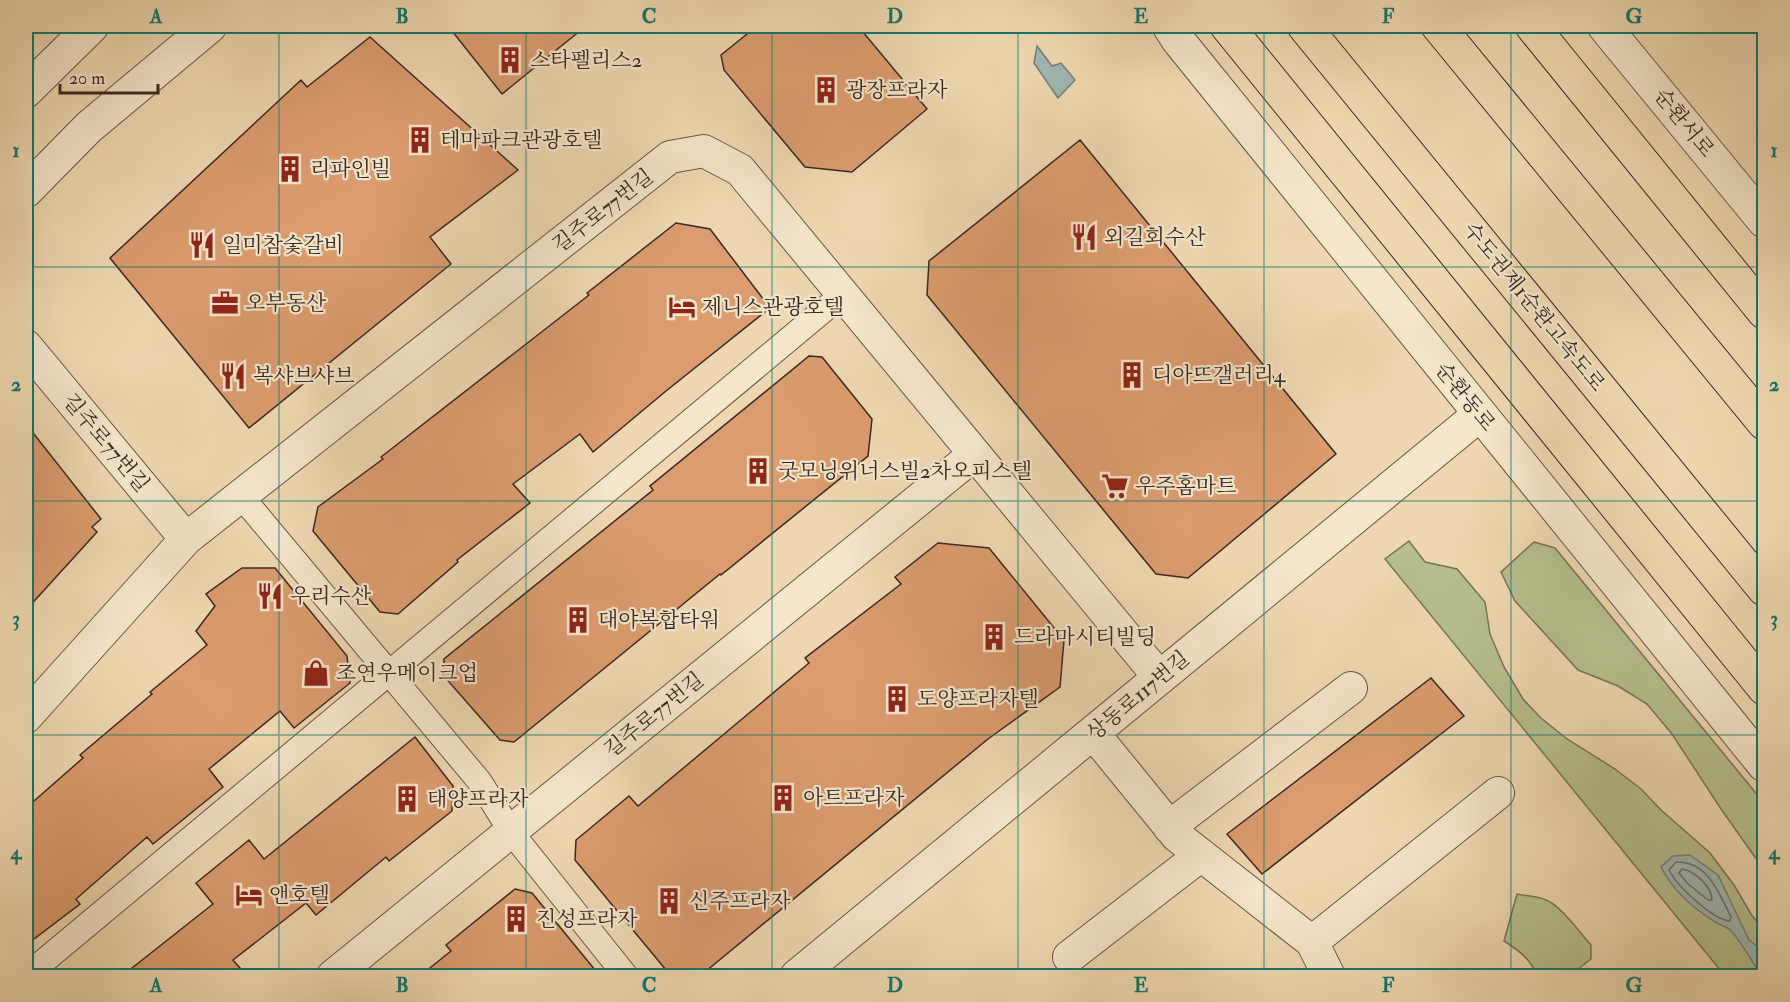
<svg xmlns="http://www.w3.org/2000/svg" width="1790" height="1002" viewBox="0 0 1790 1002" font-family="'IM FELL Double Pica','Noto Serif KR',serif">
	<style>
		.green { fill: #b6bf8e; stroke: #787458; stroke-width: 1.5 }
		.water { fill: #9eb8b6; stroke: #767e7b; stroke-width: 1.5 }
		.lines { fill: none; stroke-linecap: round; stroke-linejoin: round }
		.shore { stroke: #6c706c; stroke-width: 1.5 }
		.building { fill: #db9c6f; stroke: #392822; stroke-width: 1.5 }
		.pedestrian-casing { stroke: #665446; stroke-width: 26 }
		.minor-casing { stroke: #665446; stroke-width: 34 }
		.tertiary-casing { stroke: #665446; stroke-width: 35 }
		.motorway-casing { stroke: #392822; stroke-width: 35 }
		.pedestrian { stroke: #f5e6cc; stroke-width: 24 }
		.minor { stroke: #f5e6cc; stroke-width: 32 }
		.tertiary { stroke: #f5e6cc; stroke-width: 33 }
		.motorway { stroke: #efd8b1; stroke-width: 33 }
		.grid { fill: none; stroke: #0f766e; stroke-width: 1.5; stroke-opacity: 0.55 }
		.labels { text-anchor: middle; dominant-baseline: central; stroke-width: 4.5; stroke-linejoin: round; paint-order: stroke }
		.poi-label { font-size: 21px; fill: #392822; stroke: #f5e6cc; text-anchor: start }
		.street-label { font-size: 21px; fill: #392822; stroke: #f5e6cc }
		.neatline { fill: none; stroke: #0f766e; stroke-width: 2 }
		.grid-label { font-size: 20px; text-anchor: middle; font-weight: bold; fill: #0f766e }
	</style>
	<rect width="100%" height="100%" fill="#efd8b1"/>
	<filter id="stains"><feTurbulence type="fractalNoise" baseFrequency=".00333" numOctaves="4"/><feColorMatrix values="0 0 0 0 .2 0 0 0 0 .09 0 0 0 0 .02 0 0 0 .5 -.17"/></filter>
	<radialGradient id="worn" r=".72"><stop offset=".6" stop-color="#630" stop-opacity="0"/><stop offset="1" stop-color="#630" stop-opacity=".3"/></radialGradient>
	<!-- green -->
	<path class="green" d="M 1409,541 L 1425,562 L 1457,569 L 1485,602 L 1490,634 L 1504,667 L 1523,699 L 1541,718 L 1567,739 L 1615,769 L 1641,789 L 1661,810 L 1710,853 L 1734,885 L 1751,914 L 1764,931 L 1764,976 L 1725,976 L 1385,559 Z
		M 1534,542 L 1555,548 L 1764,803 L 1764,870 L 1721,809 L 1672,734 L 1647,704 L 1618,686 L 1578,670 L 1515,601 L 1501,572 Z
		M 1517,894 C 1526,896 1537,896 1546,900 C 1559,904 1581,934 1591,945 L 1591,959 L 1569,976 L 1538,976 C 1529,958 1521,952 1504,941 Z"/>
	<!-- water -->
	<path class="water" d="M 1037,46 L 1052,66 L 1061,63 L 1075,80 L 1058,98 L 1034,63 Z
		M 1690,855 L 1718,875 L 1749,940 L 1761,949 L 1764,956 L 1764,976 L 1761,976 C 1755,966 1738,936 1729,929 C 1726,927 1721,925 1717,923 C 1694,909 1673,891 1661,867 L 1673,856 Z"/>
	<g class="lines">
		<!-- shore -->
		<path class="shore" d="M 1676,862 C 1708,861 1719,893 1731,917 L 1730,921 C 1713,920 1677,886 1669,870 Z
			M 1682,869 C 1695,871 1712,887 1712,900 L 1708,900 L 1687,883 L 1679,873 Z"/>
	</g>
	<!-- building -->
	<path class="building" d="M 448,26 L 586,26 L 502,94 Z
		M 757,26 L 858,26 L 927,109 L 852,172 L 805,167 L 724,70 L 721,55 Z
		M 370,37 L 518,170 L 430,237 L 451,264 L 249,428 L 110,258 L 301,80 L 307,87 Z
		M 1080,140 L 1336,454 L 1188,578 L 1156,574 L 927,295 L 929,261 Z
		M 676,223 L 710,229 L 770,308 L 666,391 L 593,452 L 580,434 L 513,484 L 530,503 L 457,560 L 458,562 L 398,614 L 380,612 L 313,531 L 318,507 L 383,459 L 381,457 L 589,295 L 587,293 Z
		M 809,356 L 822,357 L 872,419 L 868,456 L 721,575 L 720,574 L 514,742 L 500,740 L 443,675 L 444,659 L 653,490 L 650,486 Z
		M 26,424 L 101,519 L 92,527 L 97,532 L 26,610 Z
		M 938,543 L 989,548 L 1064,640 L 1060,687 L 988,739 L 700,976 L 671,976 L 575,860 L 576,840 L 629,796 L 638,806 L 809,663 L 805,658 L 901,584 L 895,577 Z
		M 242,568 L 275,568 L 347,656 L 350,683 L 294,728 L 280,711 L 209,769 L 223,787 L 153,844 L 147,837 L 76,899 L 80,904 L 26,945 L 26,808 L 83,758 L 80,755 L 152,694 L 150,692 L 207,645 L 196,631 L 215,606 L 206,594 Z
		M 1431,678 L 1464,716 L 1262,874 L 1227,834 Z
		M 415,737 L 453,786 L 452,811 L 389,861 L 386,857 L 316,915 L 306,903 L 233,960 L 247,976 L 122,976 L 213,904 L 196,883 L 249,840 L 264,859 Z
		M 515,889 L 532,893 L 600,976 L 420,976 L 451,951 L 446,945 Z"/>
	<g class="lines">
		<defs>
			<path id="pedestrian" d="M 241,496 L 480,782 L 511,832 L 626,976
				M 26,976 L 843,294"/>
			<path id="minor" d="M 26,346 L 186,539
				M 26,717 L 186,539 L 670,157 L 704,151 L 740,170 L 1160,678
				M 1093,733 L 1177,836 L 1312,942 L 1329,976
				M 1169,827 L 1351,688
				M 1312,942 L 1498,793
				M 1069,957 L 1201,855
				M 333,976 L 975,454"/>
			<path id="tertiary" d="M 1169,26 L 1178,40 L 1764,765
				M 1604,26 L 1764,221
				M 26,91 L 92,26
				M 26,191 L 89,127 L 210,26
				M 797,976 L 1479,415"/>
			<path id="motorway" d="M 1227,26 L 1764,688
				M 1304,26 L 1764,589
				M 1438,26 L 1764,423
				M 1532,26 L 1764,312"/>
		</defs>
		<!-- pedestrian casing -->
		<use href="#pedestrian" class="pedestrian-casing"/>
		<!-- minor casing -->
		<use href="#minor" class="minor-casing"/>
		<!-- tertiary casing -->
		<use href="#tertiary" class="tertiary-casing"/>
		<!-- motorway casing -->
		<use href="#motorway" class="motorway-casing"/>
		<!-- pedestrian -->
		<use href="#pedestrian" class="pedestrian"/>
		<!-- minor -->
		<use href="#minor" class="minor"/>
		<!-- tertiary -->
		<use href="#tertiary" class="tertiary"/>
		<!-- motorway -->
		<use href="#motorway" class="motorway"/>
	</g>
	<!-- grid -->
	<path class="grid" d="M 279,26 L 279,976M 526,26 L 526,976M 772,26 L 772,976M 1018,26 L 1018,976M 1264,26 L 1264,976M 1511,26 L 1511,976M 26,267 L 1764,267M 26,501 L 1764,501M 26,735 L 1764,735"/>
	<!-- icons -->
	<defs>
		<symbol id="building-bare" viewBox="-9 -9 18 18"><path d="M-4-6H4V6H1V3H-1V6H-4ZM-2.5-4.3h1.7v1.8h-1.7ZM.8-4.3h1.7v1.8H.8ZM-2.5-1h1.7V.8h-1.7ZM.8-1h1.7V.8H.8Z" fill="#8f2418" stroke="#f5e6cc" stroke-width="2.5" paint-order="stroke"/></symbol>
		<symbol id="restaurant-bare" viewBox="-9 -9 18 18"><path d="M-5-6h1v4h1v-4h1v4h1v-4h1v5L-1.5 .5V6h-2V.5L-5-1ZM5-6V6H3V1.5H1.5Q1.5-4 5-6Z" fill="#8f2418" stroke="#f5e6cc" stroke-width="2.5" paint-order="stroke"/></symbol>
		<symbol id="office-bare" viewBox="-9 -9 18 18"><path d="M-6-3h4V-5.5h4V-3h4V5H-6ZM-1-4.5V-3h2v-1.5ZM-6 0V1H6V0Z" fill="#8f2418" stroke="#f5e6cc" stroke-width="2.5" paint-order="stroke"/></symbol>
		<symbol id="hotel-bare" viewBox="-9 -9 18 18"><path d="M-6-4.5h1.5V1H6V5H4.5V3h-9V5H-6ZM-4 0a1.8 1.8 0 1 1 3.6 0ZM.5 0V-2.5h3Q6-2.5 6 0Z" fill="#8f2418" stroke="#f5e6cc" stroke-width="2.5" paint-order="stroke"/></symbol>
		<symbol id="supermarket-bare" viewBox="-9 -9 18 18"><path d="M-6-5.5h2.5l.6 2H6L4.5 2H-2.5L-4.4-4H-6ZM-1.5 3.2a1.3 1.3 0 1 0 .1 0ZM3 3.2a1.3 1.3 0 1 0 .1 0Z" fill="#8f2418" stroke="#f5e6cc" stroke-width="2.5" paint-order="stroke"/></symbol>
		<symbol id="shop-bare" viewBox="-9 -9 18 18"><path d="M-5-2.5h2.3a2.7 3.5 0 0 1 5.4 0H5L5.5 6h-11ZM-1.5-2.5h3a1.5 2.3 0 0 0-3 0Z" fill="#8f2418" stroke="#f5e6cc" stroke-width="2.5" paint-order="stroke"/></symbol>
	</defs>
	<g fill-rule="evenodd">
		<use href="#building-bare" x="491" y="41" width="38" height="38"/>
		<use href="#building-bare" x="807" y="71" width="38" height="38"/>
		<use href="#building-bare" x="401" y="121" width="38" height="38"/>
		<use href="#building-bare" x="271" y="150" width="38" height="38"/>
		<use href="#restaurant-bare" x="1065" y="218" width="38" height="38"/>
		<use href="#restaurant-bare" x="183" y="226" width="38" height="38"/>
		<use href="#office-bare" x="206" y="284" width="38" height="38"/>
		<use href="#hotel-bare" x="663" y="288" width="38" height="38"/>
		<use href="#building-bare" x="1113" y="356" width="38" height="38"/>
		<use href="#restaurant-bare" x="214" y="357" width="38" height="38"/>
		<use href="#building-bare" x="739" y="452" width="38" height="38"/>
		<use href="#supermarket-bare" x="1096" y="467" width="38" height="38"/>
		<use href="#restaurant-bare" x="251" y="577" width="38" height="38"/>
		<use href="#building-bare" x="559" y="601" width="38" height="38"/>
		<use href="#building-bare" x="975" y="618" width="38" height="38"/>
		<use href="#shop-bare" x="297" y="654" width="38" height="38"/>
		<use href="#building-bare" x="878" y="680" width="38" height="38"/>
		<use href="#building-bare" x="764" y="779" width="38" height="38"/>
		<use href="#building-bare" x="388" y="780" width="38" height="38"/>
		<use href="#hotel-bare" x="230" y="876" width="38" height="38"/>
		<use href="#building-bare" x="650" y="882" width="38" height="38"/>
		<use href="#building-bare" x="497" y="900" width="38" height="38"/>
	</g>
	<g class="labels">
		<!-- poi labels -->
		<g class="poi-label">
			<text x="530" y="60">스타펠리스2</text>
			<text x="846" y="90">광장프라자</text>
			<text x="440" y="140">테마파크관광호텔</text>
			<text x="310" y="169">리파인빌</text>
			<text x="1104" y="237">외길회수산</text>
			<text x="222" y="245">일미참숯갈비</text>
			<text x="245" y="303">오부동산</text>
			<text x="702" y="307">제니스관광호텔</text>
			<text x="1152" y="375">디아뜨갤러리4</text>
			<text x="253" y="376">복샤브샤브</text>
			<text x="778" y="471">굿모닝위너스빌2차오피스텔</text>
			<text x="1135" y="486">우주홈마트</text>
			<text x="290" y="596">우리수산</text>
			<text x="598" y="620">대야복합타워</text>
			<text x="1014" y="637">드라마시티빌딩</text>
			<text x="336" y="673">조연우메이크업</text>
			<text x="917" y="699">도양프라자텔</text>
			<text x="803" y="798">아트프라자</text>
			<text x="427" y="799">태양프라자</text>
			<text x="269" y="895">앤호텔</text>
			<text x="689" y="901">신주프라자</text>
			<text x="536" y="919">진성프라자</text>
		</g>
		<!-- street labels -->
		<g class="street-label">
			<text transform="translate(1684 123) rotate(51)">순환서로</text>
			<text transform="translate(603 211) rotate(-38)">길주로77번길</text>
			<text transform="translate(1534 307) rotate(51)">수도권제1순환고속도로</text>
			<text transform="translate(1465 397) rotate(51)">순환동로</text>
			<text transform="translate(106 443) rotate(50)">길주로77번길</text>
			<text transform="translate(1138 696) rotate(-40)">상동로117번길</text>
			<text transform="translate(654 715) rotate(-39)">길주로77번길</text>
		</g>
	</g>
	<!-- margin -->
	<rect width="1790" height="1002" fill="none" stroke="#efd8b1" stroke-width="66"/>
	<!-- scale -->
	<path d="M60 84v9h98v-9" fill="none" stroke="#392822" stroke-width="3"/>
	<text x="69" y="84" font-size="18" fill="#392822" stroke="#f5e6cc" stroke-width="4.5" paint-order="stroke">20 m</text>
	<rect x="33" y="33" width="1724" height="936" class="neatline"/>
	<g class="grid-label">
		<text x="156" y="23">A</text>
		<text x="402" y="23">B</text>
		<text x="649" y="23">C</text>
		<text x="895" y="23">D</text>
		<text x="1141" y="23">E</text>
		<text x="1388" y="23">F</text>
		<text x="1634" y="23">G</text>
		<text x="16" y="157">1</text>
		<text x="1774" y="157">1</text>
		<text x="16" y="391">2</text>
		<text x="1774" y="391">2</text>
		<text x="16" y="625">3</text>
		<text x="1774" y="625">3</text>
		<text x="16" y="859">4</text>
		<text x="1774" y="859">4</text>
		<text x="156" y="992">A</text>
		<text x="402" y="992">B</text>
		<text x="649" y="992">C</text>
		<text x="895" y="992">D</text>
		<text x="1141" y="992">E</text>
		<text x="1388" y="992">F</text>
		<text x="1634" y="992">G</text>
	</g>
	<rect width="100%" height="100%" filter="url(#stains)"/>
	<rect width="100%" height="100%" fill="url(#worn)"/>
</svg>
